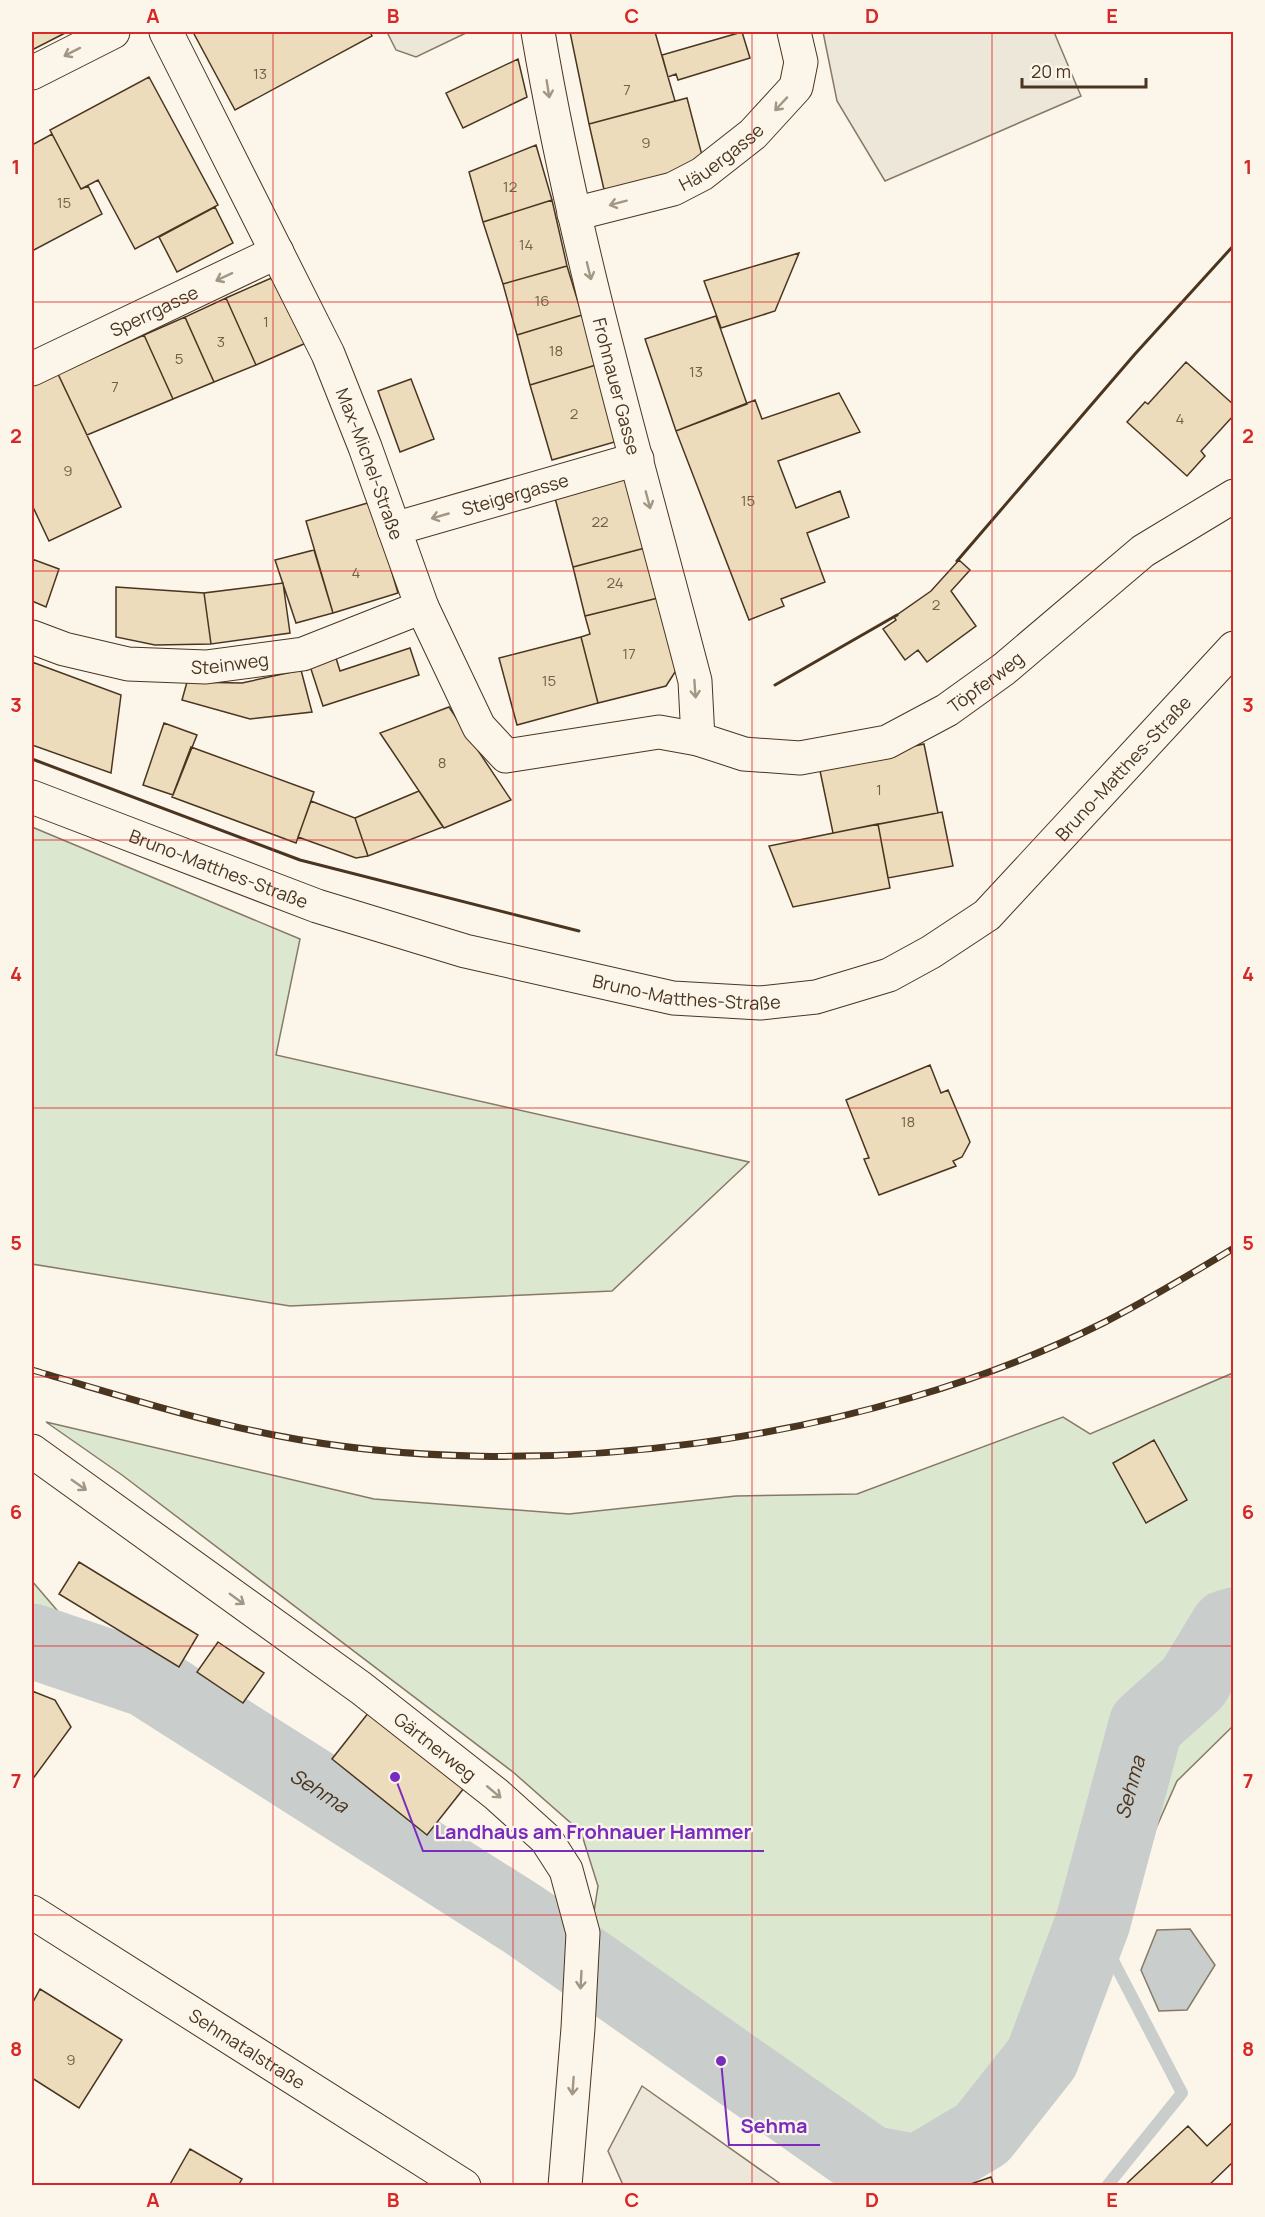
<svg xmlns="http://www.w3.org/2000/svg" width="1265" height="2217" viewBox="0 0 1265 2217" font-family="Manrope,sans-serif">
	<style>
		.green { fill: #dce7d0; stroke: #887966; stroke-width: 1.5 }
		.parking { fill: #ede7d9; stroke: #887966; stroke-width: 1.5 }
		.water { fill: #c9cecd; stroke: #887966; stroke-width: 1.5 }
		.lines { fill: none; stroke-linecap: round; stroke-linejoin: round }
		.stream { stroke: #c9cecd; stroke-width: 12 }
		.river { stroke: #c9cecd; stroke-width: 75 }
		.building { fill: #ecdcbc; stroke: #4a3520; stroke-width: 1.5 }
		.street-casing { stroke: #4a3520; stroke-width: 35 }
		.secondary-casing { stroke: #4a3520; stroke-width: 35 }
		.primary-casing { stroke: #4a3520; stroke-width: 35 }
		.street { stroke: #fbf6e9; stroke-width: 33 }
		.secondary { stroke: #fbf6e9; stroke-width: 33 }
		.primary { stroke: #fbf6e9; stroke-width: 33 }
		.rail-casing { stroke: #4a3520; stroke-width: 7 }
		.rail { stroke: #fbf6e9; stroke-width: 4.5; stroke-dasharray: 14; stroke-linecap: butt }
		.wall { stroke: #4a3520; stroke-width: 3 }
		.oneway { stroke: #a29684 }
		.grid { fill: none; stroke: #d62828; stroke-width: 1.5; stroke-opacity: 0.55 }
		.labels { text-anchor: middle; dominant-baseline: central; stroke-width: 4.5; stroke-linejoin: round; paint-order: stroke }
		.number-label { font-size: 15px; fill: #725f47 }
		.street-label { font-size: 18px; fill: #4a3520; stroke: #fbf6e9 }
		.water-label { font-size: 20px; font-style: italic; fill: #4a3520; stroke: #fbf6e9 }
		.leader { fill: none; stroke: #7b2cbf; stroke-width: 2 }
		.callout-dot { fill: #7b2cbf; stroke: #fbf6e9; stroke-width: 2 }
		.callout-label { font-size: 20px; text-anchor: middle; font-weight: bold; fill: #7b2cbf; stroke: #fbf6e9; stroke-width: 4.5; stroke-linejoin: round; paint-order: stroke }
		.neatline { fill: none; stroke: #d62828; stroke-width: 2 }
		.grid-label { font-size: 20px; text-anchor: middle; font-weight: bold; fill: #d62828 }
	</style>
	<rect width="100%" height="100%" fill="#fbf6e9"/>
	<!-- green -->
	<path class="green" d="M 32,827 L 300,939 L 276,1055 L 749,1162 L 612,1291 L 290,1306 L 32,1264 Z
		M 1233,1373 L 1233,1603 L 1217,1611 L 1233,1648 L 1233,1726 L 1177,1781 L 1106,1941 L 1053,2075 L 993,2151 L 963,2126 L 879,2142 L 725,2044 L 588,1950 L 598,1886 L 581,1832 L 513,1772 L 122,1475 L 46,1422 L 374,1499 L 569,1514 L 736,1496 L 857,1494 L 1063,1417 L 1090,1434 Z
		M 32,1581 L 85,1643 L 116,1697 L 32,1654 Z"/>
	<!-- parking -->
	<path class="parking" d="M 387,32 L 468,32 L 416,57 L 396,50 Z
		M 823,32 L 1054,32 L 1081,96 L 885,181 L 837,101 Z
		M 642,2086 L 782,2185 L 623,2185 L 608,2151 Z"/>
	<!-- water -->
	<path class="water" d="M 1190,1929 L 1215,1965 L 1187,2010 L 1159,2011 L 1141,1970 L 1157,1930 Z"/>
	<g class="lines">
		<!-- stream -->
		<path class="stream" d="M 1093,1922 L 1182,2093 L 1107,2186
			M 870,2163 L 885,2186"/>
		<!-- river -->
		<path class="river" id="s1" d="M 32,1641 L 147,1680 L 524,1920 L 870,2163 L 918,2172 L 982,2134 L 1042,2058 L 1093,1922 L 1146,1725 L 1193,1683 L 1227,1627 L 1234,1625"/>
	</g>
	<!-- building -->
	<path class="building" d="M 32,32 L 67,32 L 32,50 Z
		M 193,32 L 370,32 L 372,36 L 235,110 Z
		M 570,32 L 655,32 L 675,101 L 589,124 Z
		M 742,32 L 750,58 L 678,80 L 676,74 L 668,77 L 662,55 Z
		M 518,59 L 527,97 L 463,128 L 446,93 Z
		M 149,77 L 218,205 L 135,249 L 98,180 L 81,189 L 50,130 Z
		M 687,98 L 703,159 L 667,178 L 605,194 L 589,124 Z
		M 52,134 L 81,189 L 88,186 L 102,214 L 32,251 L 32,145 Z
		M 536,145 L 552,200 L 483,222 L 469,172 Z
		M 552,200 L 567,266 L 503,284 L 483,222 Z
		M 215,207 L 233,243 L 177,272 L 159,237 Z
		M 799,253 L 775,311 L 721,328 L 704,281 Z
		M 567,266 L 582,315 L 517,335 L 503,284 Z
		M 276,276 L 306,343 L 256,365 L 226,298 Z
		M 226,298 L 256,365 L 214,382 L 185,317 Z
		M 582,315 L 596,365 L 530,385 L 517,335 Z
		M 716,316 L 747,404 L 676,431 L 645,339 Z
		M 185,317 L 214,382 L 173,399 L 144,335 Z
		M 144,335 L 173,399 L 87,435 L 58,374 Z
		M 1186,362 L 1234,405 L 1234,415 L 1201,451 L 1205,456 L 1187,476 L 1127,422 L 1145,402 L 1148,404 Z
		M 596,365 L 618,441 L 552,460 L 530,385 Z
		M 58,374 L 121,507 L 49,541 L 32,505 L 32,386 Z
		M 411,379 L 434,439 L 400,452 L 378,391 Z
		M 839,393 L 860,432 L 778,461 L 796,508 L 840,491 L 849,517 L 807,533 L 825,582 L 781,599 L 784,606 L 749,620 L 676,431 L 755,400 L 762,419 Z
		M 627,475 L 645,548 L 573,567 L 554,494 Z
		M 371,502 L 398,593 L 333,613 L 306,521 Z
		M 645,548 L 658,598 L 585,616 L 573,567 Z
		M 314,550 L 333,613 L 296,623 L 275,560 Z
		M 32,559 L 59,569 L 46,607 L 32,601 Z
		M 959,560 L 970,570 L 951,591 L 976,626 L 927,662 L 918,650 L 905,660 L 883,629 L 896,620 L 894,617 L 931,591 Z
		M 283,583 L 290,633 L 211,644 L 204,593 Z
		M 116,587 L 204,593 L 211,644 L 155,645 L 116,637 Z
		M 658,598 L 677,669 L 666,686 L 598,703 L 581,637 L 590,634 L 585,616 Z
		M 581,637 L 598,703 L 517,725 L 499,658 Z
		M 410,648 L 419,675 L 323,706 L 310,666 L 336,658 L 340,671 Z
		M 32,662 L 121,695 L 111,773 L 32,745 Z
		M 301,670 L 312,712 L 250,719 L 182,700 L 187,682 L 242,683 Z
		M 449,707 L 511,800 L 444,828 L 380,733 Z
		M 164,723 L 197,735 L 173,795 L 143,785 Z
		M 924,744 L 938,813 L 833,833 L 819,766 Z
		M 191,747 L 314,792 L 296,843 L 172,797 Z
		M 419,791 L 443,827 L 368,856 L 355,818 Z
		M 311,801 L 355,818 L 368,856 L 356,858 L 298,837 Z
		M 942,812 L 953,866 L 888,878 L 878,824 Z
		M 878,824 L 890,888 L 793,907 L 769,846 Z
		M 930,1065 L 941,1093 L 948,1090 L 970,1142 L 962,1157 L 953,1161 L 956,1166 L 879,1195 L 864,1159 L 869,1158 L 846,1100 Z
		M 1154,1440 L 1187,1500 L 1146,1523 L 1113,1463 Z
		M 79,1562 L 198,1635 L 179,1667 L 59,1594 Z
		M 218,1642 L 264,1673 L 243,1703 L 197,1672 Z
		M 32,1691 L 55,1700 L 71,1727 L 32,1780 Z
		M 369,1712 L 464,1788 L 427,1835 L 332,1759 Z
		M 40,1989 L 122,2040 L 79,2108 L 32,2078 L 32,2004 Z
		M 1234,2121 L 1234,2161 L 1208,2186 L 1124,2186 L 1188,2126 L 1207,2146 Z
		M 190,2149 L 242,2179 L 238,2186 L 169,2186 Z
		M 991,2177 L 994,2186 L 965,2186 Z"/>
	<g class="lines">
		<defs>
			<g id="street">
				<path id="s2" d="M 166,32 L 328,354 L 365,447 L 422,607 L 479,727 L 506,756 L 659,732 L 698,739 L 744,754 L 800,758 L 887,742 L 947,710 L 1004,669 L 1143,551 L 1234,496"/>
				<path id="s3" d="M 538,32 C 575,251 639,465 695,681 L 698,739"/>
				<path d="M 32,73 L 113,32"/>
				<path id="s4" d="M 574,214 L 673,189 L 702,174 L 753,134 L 796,87 L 801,62 L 794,32"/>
				<path id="s5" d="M 32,369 L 277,252"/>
				<path id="s6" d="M 394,529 L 637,459"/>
				<path id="s7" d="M 32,637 L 64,649 L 128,664 L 206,667 L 303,654 L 422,607"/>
				<path id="s8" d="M 32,1451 L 361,1688 L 496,1794 L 546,1839 L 566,1870 L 583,1933 L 578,2028 L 565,2186"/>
			</g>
			<g id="secondary">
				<path id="s9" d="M 32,1912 L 464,2186"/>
			</g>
			<g id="primary">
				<path id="s10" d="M 32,797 L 317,906 L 465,951 L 673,998 L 760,1003 L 816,997 L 889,975 L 931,952 L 987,915 L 1234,648"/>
			</g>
		</defs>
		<!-- street casing -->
		<use href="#street" class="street-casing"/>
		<!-- secondary casing -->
		<use href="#secondary" class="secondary-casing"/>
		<!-- primary casing -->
		<use href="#primary" class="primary-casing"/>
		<!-- street -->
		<use href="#street" class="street"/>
		<!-- secondary -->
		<use href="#secondary" class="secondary"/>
		<!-- primary -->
		<use href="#primary" class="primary"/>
		<defs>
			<path id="rail" d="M 32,1370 C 112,1393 192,1419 274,1435 C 535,1487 865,1442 1103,1323 C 1148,1300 1191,1274 1234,1248"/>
		</defs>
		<!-- rail casing -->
		<use href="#rail" class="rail-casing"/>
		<!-- rail -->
		<use href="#rail" class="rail"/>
		<!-- wall -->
		<path class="wall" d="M 957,561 L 1135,354 L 1234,245
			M 775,685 L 897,615
			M 32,759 L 300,860 L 579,931"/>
	</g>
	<!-- one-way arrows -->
	<defs><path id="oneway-shaft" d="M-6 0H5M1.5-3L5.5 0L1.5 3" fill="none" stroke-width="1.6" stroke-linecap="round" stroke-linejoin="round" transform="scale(1.5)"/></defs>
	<g class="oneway">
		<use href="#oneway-shaft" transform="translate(72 52) rotate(153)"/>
		<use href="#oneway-shaft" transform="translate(548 89) rotate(81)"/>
		<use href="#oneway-shaft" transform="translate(781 104) rotate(133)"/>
		<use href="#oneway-shaft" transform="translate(618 203) rotate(165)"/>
		<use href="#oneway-shaft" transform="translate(589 271) rotate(76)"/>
		<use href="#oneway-shaft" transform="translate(224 277) rotate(155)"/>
		<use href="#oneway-shaft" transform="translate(648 500) rotate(75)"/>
		<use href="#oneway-shaft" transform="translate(440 516) rotate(164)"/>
		<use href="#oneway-shaft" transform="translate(695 689) rotate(86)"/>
		<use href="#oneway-shaft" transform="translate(79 1485) rotate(35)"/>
		<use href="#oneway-shaft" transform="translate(237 1599) rotate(36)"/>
		<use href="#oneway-shaft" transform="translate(494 1792) rotate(40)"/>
		<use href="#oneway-shaft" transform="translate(581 1980) rotate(93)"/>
		<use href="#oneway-shaft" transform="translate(573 2086) rotate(94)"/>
	</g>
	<!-- grid -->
	<path class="grid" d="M 273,32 L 273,2186M 513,32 L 513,2186M 752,32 L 752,2186M 992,32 L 992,2186M 32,302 L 1234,302M 32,571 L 1234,571M 32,840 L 1234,840M 32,1108 L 1234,1108M 32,1377 L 1234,1377M 32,1646 L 1234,1646M 32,1915 L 1234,1915"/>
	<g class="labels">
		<!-- number labels -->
		<g class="number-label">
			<text x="260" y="73">13</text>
			<text x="627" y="89">7</text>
			<text x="646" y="142">9</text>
			<text x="510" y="186">12</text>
			<text x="64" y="202">15</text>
			<text x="526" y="244">14</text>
			<text x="542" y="300">16</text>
			<text x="266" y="321">1</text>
			<text x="221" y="341">3</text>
			<text x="556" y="350">18</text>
			<text x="179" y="358">5</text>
			<text x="696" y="371">13</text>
			<text x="115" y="386">7</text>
			<text x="574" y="413">2</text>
			<text x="1180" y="418">4</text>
			<text x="68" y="470">9</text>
			<text x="748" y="500">15</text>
			<text x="600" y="521">22</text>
			<text x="356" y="572">4</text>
			<text x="615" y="582">24</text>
			<text x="936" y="604">2</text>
			<text x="629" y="653">17</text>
			<text x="549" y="680">15</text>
			<text x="442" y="762">8</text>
			<text x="879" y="789">1</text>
			<text x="908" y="1121">18</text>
			<text x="71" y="2059">9</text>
		</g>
		<!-- street labels -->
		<g class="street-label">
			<text stroke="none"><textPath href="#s4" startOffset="160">Häuergasse</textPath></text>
			<text stroke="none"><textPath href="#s5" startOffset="135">Sperrgasse</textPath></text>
			<text stroke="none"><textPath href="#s3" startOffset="363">Frohnauer Gasse</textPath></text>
			<text stroke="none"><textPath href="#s2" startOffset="478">Max-Michel-Straße</textPath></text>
			<text stroke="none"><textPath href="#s6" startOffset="126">Steigergasse</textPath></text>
			<text stroke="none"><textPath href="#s7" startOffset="202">Steinweg</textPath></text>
			<text stroke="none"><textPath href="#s2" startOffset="1306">Töpferweg</textPath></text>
			<text stroke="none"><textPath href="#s10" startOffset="1208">Bruno-Matthes-Straße</textPath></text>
			<text stroke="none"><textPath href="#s10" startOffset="200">Bruno-Matthes-Straße</textPath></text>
			<text stroke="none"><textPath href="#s10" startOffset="686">Bruno-Matthes-Straße</textPath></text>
			<text stroke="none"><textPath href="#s8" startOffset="500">Gärtnerweg</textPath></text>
			<text stroke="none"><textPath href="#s9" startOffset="255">Sehmatalstraße</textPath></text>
		</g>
		<!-- water labels -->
		<g class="water-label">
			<text stroke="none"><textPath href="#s1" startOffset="1496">Sehma</textPath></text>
			<text stroke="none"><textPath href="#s1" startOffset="326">Sehma</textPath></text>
		</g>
	</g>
	<!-- callouts -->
	<path class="leader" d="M395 1777L423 1851H764M721 2061L729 2145H820"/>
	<g class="callout-dot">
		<circle cx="395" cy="1777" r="6"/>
		<circle cx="721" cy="2061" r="6"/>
	</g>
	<g class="callout-label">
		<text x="593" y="1839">Landhaus am Frohnauer Hammer</text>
		<text x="774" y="2133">Sehma</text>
	</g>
	<!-- border -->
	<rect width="1265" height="2217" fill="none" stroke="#fbf6e9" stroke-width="66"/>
	<!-- scale -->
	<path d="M1022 78v9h124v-9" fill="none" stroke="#4a3520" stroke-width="3"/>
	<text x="1031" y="78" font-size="18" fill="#4a3520" stroke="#fbf6e9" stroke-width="4.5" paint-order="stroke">20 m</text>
	<rect x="33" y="33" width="1199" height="2151" class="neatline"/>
	<g class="grid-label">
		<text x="153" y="23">A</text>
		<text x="393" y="23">B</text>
		<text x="632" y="23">C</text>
		<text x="872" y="23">D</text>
		<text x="1112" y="23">E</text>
		<text x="16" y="174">1</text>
		<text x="1248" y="174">1</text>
		<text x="16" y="443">2</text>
		<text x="1248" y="443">2</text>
		<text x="16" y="712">3</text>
		<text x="1248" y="712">3</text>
		<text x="16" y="981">4</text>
		<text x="1248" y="981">4</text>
		<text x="16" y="1250">5</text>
		<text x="1248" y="1250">5</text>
		<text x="16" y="1519">6</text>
		<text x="1248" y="1519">6</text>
		<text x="16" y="1788">7</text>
		<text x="1248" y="1788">7</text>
		<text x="16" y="2056">8</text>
		<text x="1248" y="2056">8</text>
		<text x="153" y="2207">A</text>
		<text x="393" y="2207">B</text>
		<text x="632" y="2207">C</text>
		<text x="872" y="2207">D</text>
		<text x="1112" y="2207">E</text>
	</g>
</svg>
